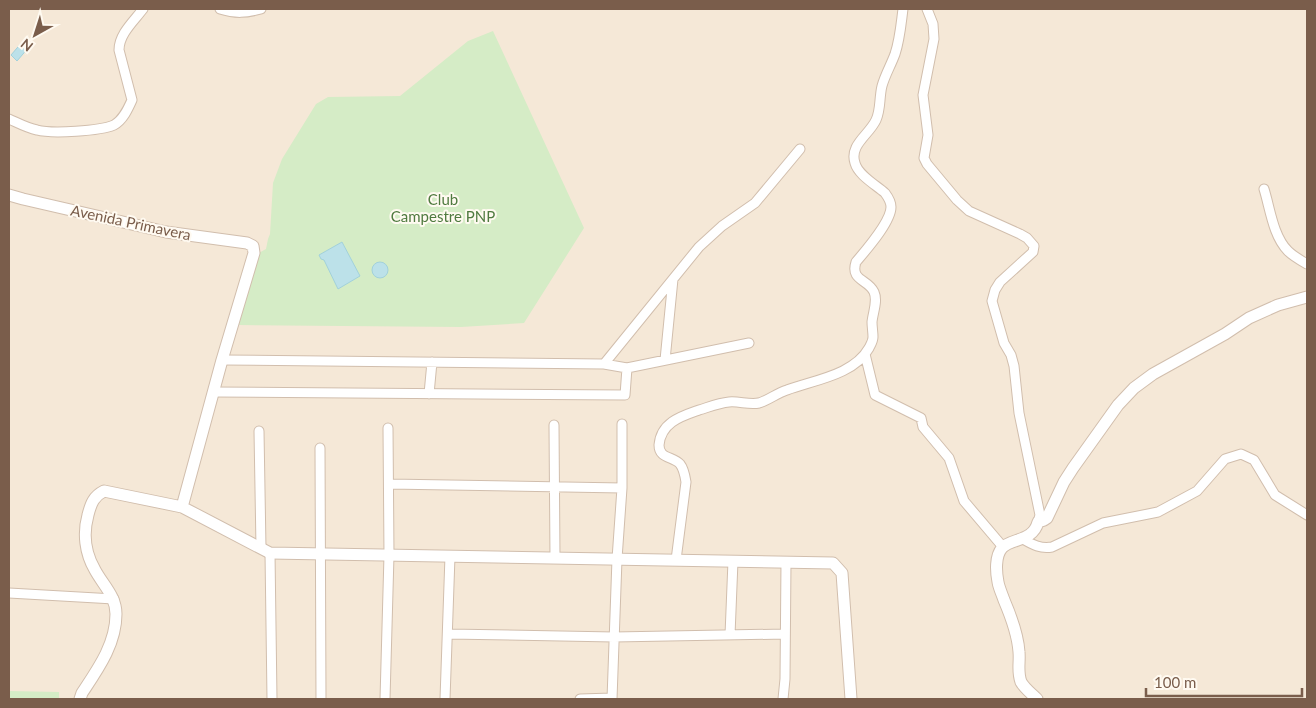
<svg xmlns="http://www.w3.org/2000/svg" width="1316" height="708" viewBox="0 0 1316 708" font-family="Lato,sans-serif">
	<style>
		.residential { fill: #f5e8d7 }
		.green { fill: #d5ecc6 }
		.water { fill: #bce1e9; stroke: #a2d1db }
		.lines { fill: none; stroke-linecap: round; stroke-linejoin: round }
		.minor-casing { stroke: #d1bead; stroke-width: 11 }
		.tertiary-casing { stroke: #d1bead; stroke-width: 13 }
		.minor { stroke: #fff; stroke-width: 9 }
		.tertiary { stroke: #fff; stroke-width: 11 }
		.labels { text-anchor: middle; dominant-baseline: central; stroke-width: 4; stroke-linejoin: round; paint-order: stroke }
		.park-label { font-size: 15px; fill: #4f7a3f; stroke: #fffaf1 }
		.street-label { font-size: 15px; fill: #7a5d4b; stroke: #fffaf1 }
	</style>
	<rect width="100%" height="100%" fill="#fdf6e9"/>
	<!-- residential -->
	<path class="residential" d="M 9,9 L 1307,9 L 1307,699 L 9,699 Z"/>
	<!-- green -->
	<path class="green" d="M 493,31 L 584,228 L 524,323 L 461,327 L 239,325 L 257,254 L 266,249 L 268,239 L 270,234 L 273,183 L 282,159 L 316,104 L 328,97 L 400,96 L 468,41 Z
		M 9,691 L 59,692 L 59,699 L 9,699 Z"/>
	<!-- water -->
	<path class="water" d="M 23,41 L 29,47 L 17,61 L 11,55 Z
		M 342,242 L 360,276 L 338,289 L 324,260 L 321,259 L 319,255 Z
		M372 270a8 8 0 1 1 16 0a8 8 0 1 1-16 0Z"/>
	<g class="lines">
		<defs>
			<path id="minor" d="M 220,9 C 236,14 246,13 261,9
				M 927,9 L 933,24 L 934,39 L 923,95 L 928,135 L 924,158 L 927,164 L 957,200 L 969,211 L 1020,234 L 1027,238 L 1034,246 L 1033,252 L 1000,282 L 995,290 L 992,301 L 1004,343 L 1011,355 L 1014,366 L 1019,413 L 1040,515 L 1038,522
				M 9,119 C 18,123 27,128 37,130 C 52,134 100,131 114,125 C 123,120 128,109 132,100 L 119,50 C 119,34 134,21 143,9
				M 1264,189 C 1270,208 1273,236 1288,251 C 1293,256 1300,260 1307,264
				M 865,354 L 875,395 L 921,418 L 923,427 L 949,458 L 964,501 L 1003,547
				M 222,360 L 604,364 L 699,247 L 722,226 L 755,203 L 800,149
				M 665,360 L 673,279
				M 604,364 L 627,368 L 749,343
				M 213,392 L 625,395 L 627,368
				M 429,394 L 432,362
				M 554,425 L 555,558
				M 259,431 L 261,548
				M 320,448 L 321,699
				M 389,484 L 622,488
				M 1023,539 C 1033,545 1041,549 1052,547 L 1103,523 L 1158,512 L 1197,491 L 1225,459 L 1241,454 L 1254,460 L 1275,495 L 1307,515
				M 270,553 L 272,699
				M 676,560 L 686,482 C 685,476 684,469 680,464 C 673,456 659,459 659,445 C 661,422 682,416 699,410 C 709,407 719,403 729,402 C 739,401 749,405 759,403 C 769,400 777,393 787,390 C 814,380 854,375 869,348 C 871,344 873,341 873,337 C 873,332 872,327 872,322 C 873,312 878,301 874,292 C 868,279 850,281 856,262 C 866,250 891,222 891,207 C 891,202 888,197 885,193 C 876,185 858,175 855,163 C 849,145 869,135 876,120 C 881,109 879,98 882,86 C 885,75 891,65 895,54 C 900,39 901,24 903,9
				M 9,593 L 114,599
				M 448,634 L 614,637 L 785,634
				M 730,635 L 733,561
				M 385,699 L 389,555 L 388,428
				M 445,699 L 450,556
				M 580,699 L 612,698
				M 612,699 L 617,559 L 622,488 L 622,424
				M 783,699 L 785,679 L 786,562"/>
			<path id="tertiary" d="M 9,195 L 23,199 L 166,232 L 247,243 L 253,246 L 254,253 L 222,360 L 182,507
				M 80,699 L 82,693 C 98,669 116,644 116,614 C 116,596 103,585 95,570 C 85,553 83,533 88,515 C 91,503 94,496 104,491 L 182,507 L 270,553 L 833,563 L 842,573 L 851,699
				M 1037,699 C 1031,693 1025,689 1021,682 C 1017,671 1020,663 1019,652 C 1018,636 1010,614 1004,600 C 1002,594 999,588 998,582 C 996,572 995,556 1002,548 C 1011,538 1033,542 1038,522 L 1044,520 L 1047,518 L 1064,482 L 1073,468 L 1118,405 L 1134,388 L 1153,374 L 1225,334 L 1249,318 L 1278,305 L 1307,297"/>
		</defs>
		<!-- minor casing -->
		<use href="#minor" class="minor-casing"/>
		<!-- tertiary casing -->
		<use href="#tertiary" class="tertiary-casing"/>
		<!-- minor -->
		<use href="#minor" class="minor"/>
		<!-- tertiary -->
		<use href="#tertiary" class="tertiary"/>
	</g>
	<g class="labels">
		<!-- park labels -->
		<g class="park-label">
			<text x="443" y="199">Club<tspan x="443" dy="17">Campestre PNP</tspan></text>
		</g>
		<!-- street labels -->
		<g class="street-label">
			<text transform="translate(131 222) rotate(12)">Avenida Primavera</text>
		</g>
	</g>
	<!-- border -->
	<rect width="1316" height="708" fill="none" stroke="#7a5d4b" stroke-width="20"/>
	<!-- north arrow -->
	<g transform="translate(35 35) rotate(219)" stroke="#fffaf1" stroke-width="4" paint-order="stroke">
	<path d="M0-4L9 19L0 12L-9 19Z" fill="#7a5d4b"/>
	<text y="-8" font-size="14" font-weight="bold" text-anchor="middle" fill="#7a5d4b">N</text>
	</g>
	<!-- scale -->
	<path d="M1146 688v8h156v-8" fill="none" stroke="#7a5d4b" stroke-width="2.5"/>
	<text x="1154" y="688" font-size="15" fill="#7a5d4b" stroke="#fffaf1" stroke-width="4" paint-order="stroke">100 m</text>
</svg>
